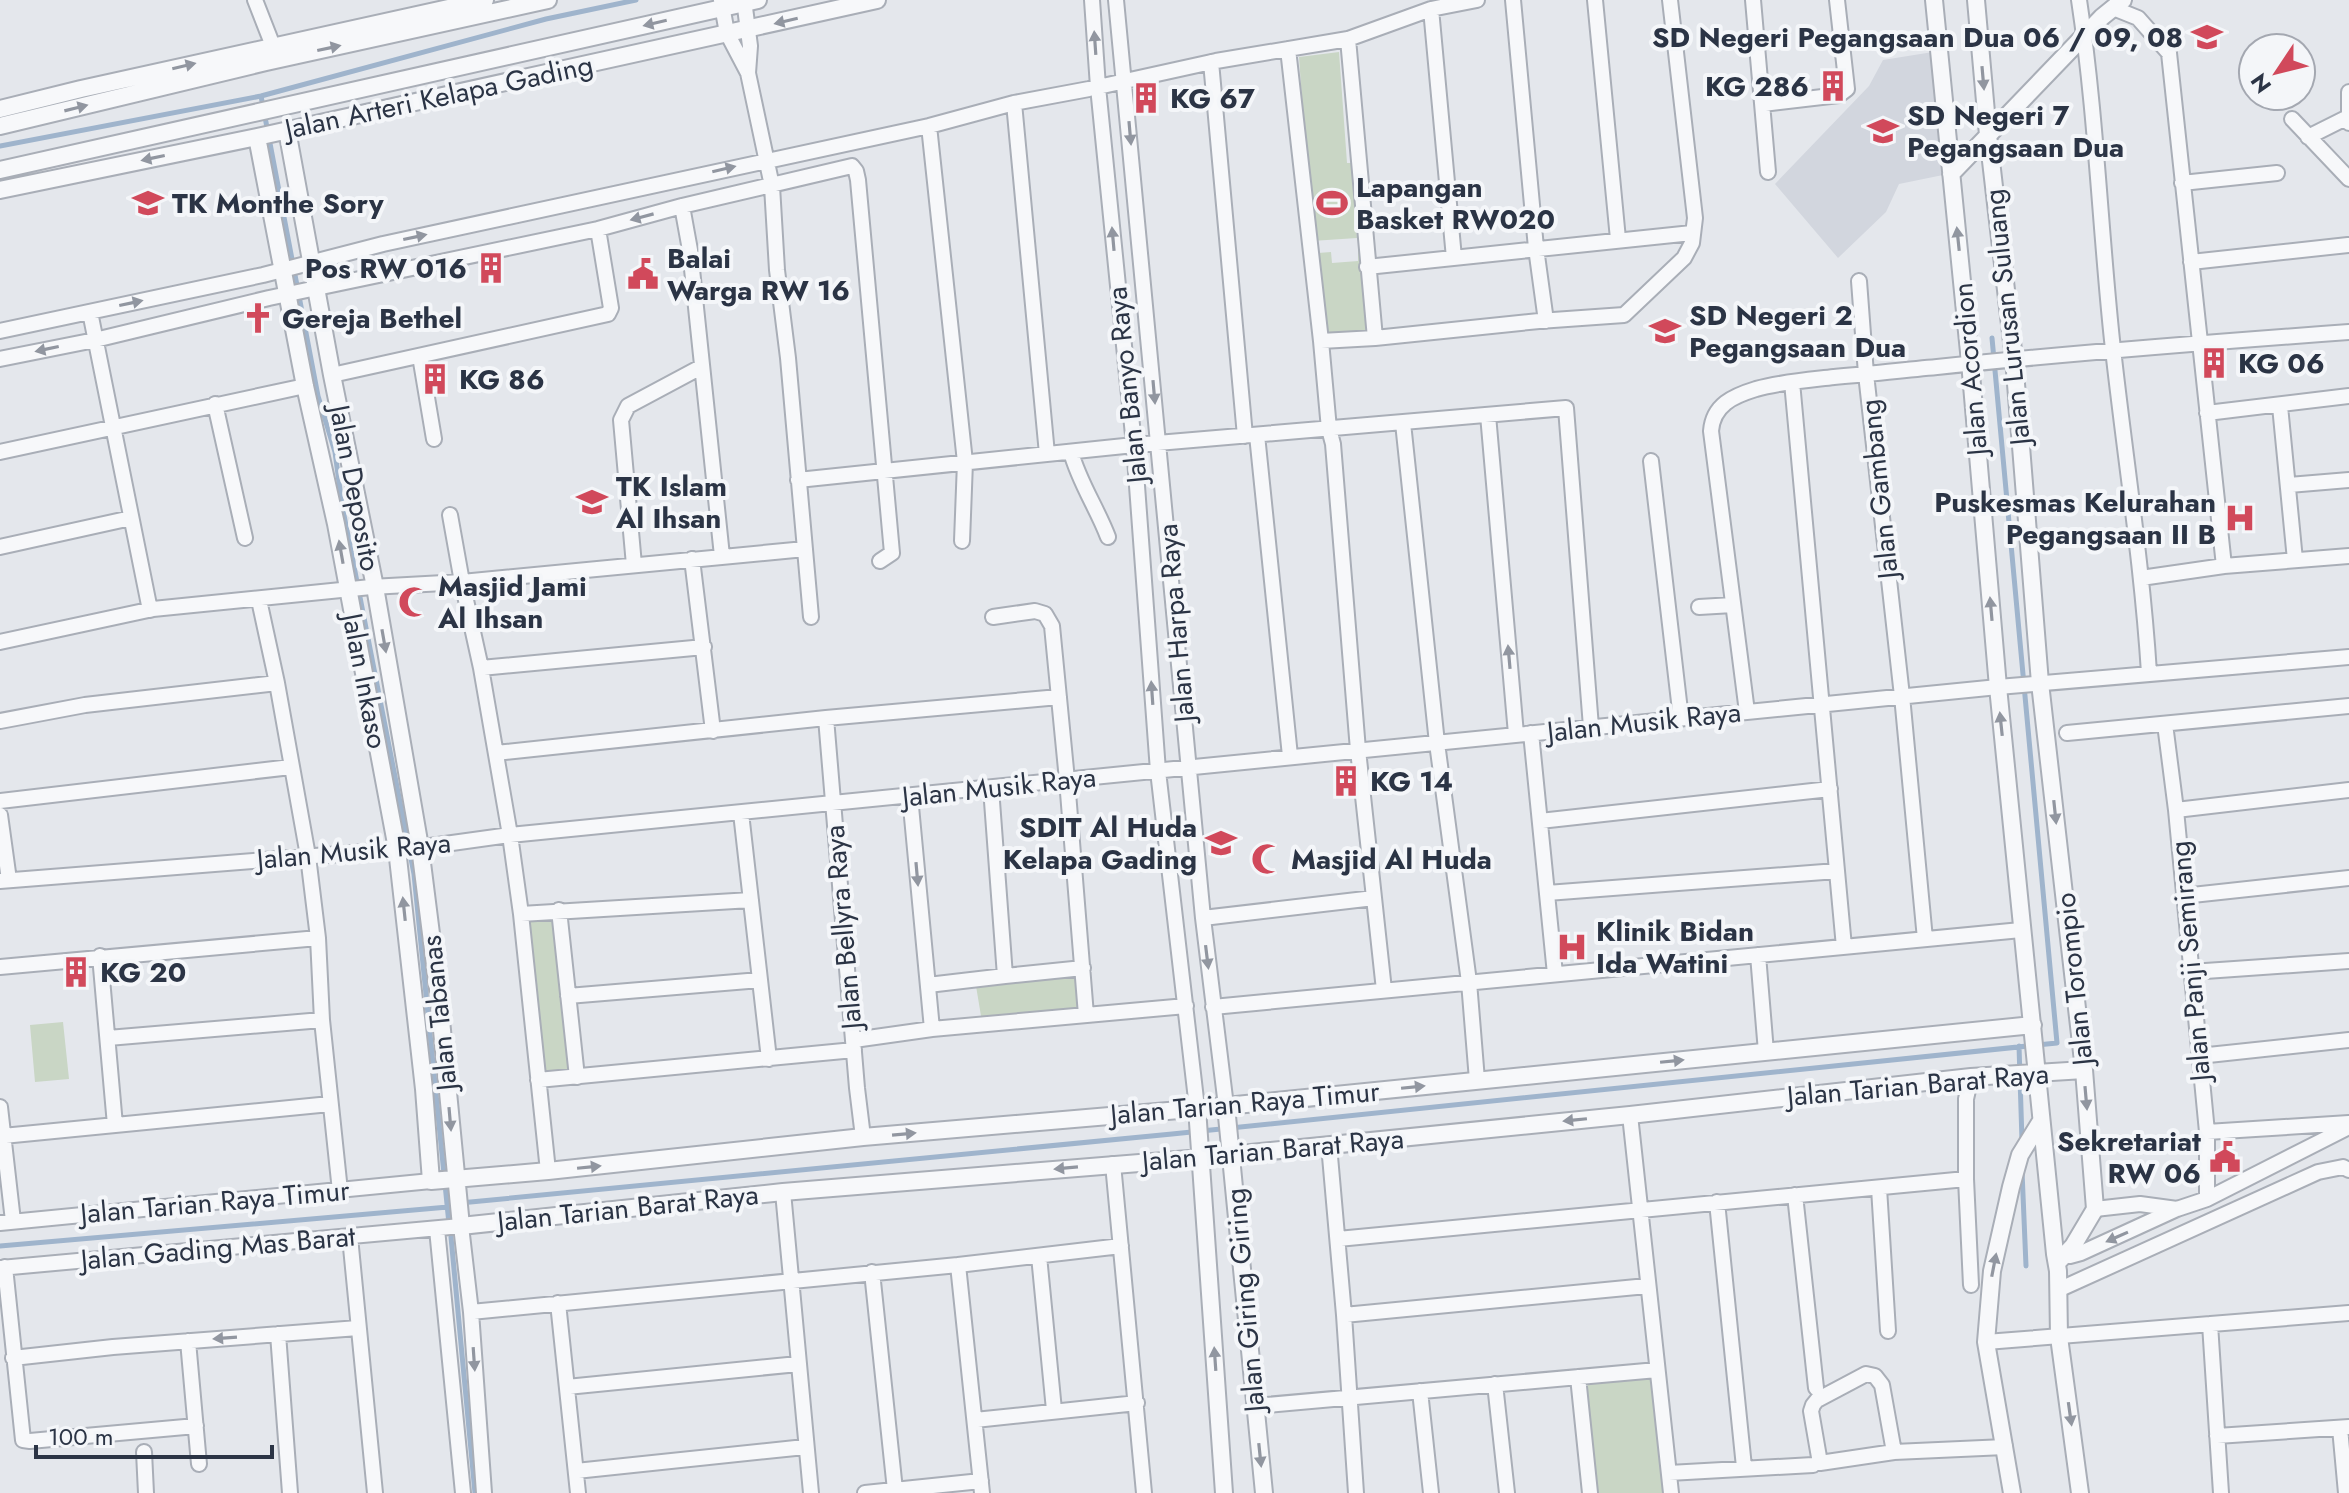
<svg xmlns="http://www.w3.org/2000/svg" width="2349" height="1493" viewBox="0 0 2349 1493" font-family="Jost,sans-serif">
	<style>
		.built { fill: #d2d6de }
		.green { fill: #c9d6c5 }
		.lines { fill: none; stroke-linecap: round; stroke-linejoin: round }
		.stream { stroke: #9fb4cc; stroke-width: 5 }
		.minor-casing { stroke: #a9aeb7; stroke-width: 18 }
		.tertiary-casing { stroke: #a9aeb7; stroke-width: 20 }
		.minor { stroke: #f7f8fa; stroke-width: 14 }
		.tertiary { stroke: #f7f8fa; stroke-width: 16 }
		.oneway { fill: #9196a0 }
		.labels { text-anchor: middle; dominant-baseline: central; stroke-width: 8; stroke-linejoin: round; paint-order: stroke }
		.poi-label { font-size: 28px; font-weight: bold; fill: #2b3445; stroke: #f4f6f9; text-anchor: start }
		.street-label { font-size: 28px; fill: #2b3445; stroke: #f4f6f9 }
	</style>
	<rect width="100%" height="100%" fill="#e4e7ec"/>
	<!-- built -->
	<path class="built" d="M 1933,52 L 1943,175 L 1899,184 L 1886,212 L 1838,258 L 1775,184 L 1869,86 L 1883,60 Z"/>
	<!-- green -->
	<path class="green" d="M 1339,52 L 1347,163 L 1351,163 L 1357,238 L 1312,241 L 1299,57 Z
		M 1362,249 L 1370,333 L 1327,337 L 1318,253 L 1331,252 L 1332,263 L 1358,261 L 1358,250 Z
		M 552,918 L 569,1070 L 538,1071 L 527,919 Z
		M 1081,971 L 1083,1012 L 983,1028 L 976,986 Z
		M 63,1022 L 69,1079 L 35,1082 L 30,1025 Z
		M 1652,1377 L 1664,1493 L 1598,1493 L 1587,1383 Z"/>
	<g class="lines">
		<!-- stream -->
		<path class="stream" d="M 261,96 L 318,396 L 335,452 L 342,505 L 414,874 L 449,1224
			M 0,146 L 261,96 L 546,19 L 636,0
			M 2019,1046 L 2022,1141
			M 2022,1171 L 2026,1266
			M 451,1237 L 475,1493
			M 0,1246 L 448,1207 L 460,1203 L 1172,1134 L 2057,1043 L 1992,338"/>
		<defs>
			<path id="minor" d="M 255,0 L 273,46
				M 721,0 L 727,33 L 748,73 L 772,186 L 777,270 L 788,358 L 811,617
				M 744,0 L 750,46 L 748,73
				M 1092,0 L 1098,87 L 1134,445 L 1158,771 L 1197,1108
				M 1116,0 L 1203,918 L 1226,1106
				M 1513,0 L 1536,248 L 1546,321
				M 1595,0 L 1618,239
				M 1753,0 L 1768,172
				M 2079,0 C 2096,112 2100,227 2112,340 C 2124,451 2142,561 2149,673
				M 2113,8 L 2138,18 L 2169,53 L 2224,566
				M 1431,9 L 1454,258
				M 1348,39 L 1375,338
				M 1288,49 L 1321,341 L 1329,429 L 1333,444 L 1358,750 L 1384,990
				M 1211,62 L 1245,436
				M 2349,92 L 2349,123
				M 1014,103 L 1047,454
				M 1763,104 L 1839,95 L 1847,89 L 1837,0
				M 2292,119 L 2349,179
				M 929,126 L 965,462 L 962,541
				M 2308,137 L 2348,117
				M 2182,183 L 2277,173
				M 682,206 L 690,250 L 722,556
				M 2191,262 L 2348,245
				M 1367,267 L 1692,233
				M 1859,281 L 1866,374 L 1902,696 L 1925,939
				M 90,312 L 150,610
				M 0,331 L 263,275 L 383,244 L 929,126 L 1014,103 L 1089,89 L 1216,61 L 1348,39 L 1431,9 L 1477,0
				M 1321,341 L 1375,338 L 1539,321 L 1624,315 L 1684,258 L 1692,243 L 1695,218 L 1670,0
				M 420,356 L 434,439
				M 0,359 L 95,340 L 269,298 L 598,229 L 682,206 L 852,166 L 856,171 L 858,180 L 892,553 L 880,561
				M 332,375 L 608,314 L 611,308 L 598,229
				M 1792,382 L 1844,947
				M 215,404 L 245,538
				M 2280,406 L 2295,560
				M 2207,413 L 2349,396
				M 1488,415 L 1516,734
				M 1403,423 L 1437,743 L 1469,982 L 1477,1080
				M 1257,435 L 1290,756
				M 0,452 L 305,386
				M 1071,452 C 1079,482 1097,508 1108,537
				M 1651,461 L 1681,719
				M 798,480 L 1134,445 L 1566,408 L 1591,727
				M 2289,485 L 2349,480
				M 450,515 L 462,582 L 481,668 L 510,835 L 521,914 L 548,1171
				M 0,547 L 131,518
				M 692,559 L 713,731
				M 634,565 L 621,420 L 628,406 L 701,367
				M 2141,578 L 2224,566 L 2349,556
				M 259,600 L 277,683 L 308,856 L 318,938 L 322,1020 L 340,1191
				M 1699,607 L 1733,605
				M 993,617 L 1035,611 L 1045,614 L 1052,626 L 1067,780 L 1086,1015
				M 0,642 L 153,609 L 371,587 L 462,582 L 805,549
				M 481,668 L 704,647
				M 1747,712 L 1711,431 C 1713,405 1733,396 1756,389 C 1781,382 1808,380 1834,377 C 1869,374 1903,370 1937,367 C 2074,353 2211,342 2349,332
				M 826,718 L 857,1088 L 863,1137
				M 0,721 L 85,705 L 277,683
				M 2165,724 L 2176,810 L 2207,1132 L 2207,1199
				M 1531,733 L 1555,974
				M 2067,733 L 2349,706
				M 496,753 L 826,718 L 1059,697
				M 910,796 L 932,1029
				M 0,801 L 291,767
				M 2176,810 L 2349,790
				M 741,813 L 769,1059
				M 0,815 L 9,880
				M 1540,821 L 1830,789
				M 0,881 L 416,848 L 510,835 L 1998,687 L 2349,657
				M 1547,893 L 1837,871
				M 2183,896 L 2349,878
				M 559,910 L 577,1077
				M 521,914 L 751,900
				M 1203,918 L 1374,898
				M 1758,955 L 1766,1052
				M 100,956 L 115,1125
				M 0,967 L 318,938
				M 2191,972 L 2349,961
				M 1005,976 L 1083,968
				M 928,985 L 1005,976 L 991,788
				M 568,996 L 760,980
				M 1213,1007 L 2021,930
				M 108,1038 L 322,1020
				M 854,1040 L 932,1029 L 1186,1006
				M 2199,1056 L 2349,1040
				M 1971,1077 L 1966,1099 L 1966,1179 L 1971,1285
				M 538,1080 L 854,1050
				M 0,1107 L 13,1221
				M 1630,1115 L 1671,1493
				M 2207,1132 L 2349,1123
				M 3,1136 L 330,1104
				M 1329,1145 L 1344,1315 L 1356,1493
				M 1113,1164 L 1144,1493
				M 1879,1188 L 1888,1331
				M 783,1192 L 811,1493
				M 1795,1195 L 1816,1388
				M 1717,1202 L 1744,1467
				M 2095,1209 L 2140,1204 L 2177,1209
				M 0,1223 L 431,1181
				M 437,1229 L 463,1493
				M 350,1237 L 375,1493
				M 1338,1239 L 1966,1179
				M 2058,1254 L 2070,1256 L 2081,1253 L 2177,1209 L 2207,1199 L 2349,1127
				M 1039,1256 L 1054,1410
				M 958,1265 L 982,1493
				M 5,1267 L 23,1440 L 30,1441 L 196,1426
				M 0,1268 L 461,1226 L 471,1312 L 484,1493
				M 872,1272 L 895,1490
				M 2058,1290 L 2318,1172 L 2343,1167 L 2349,1170
				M 558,1303 L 578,1493
				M 471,1312 L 958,1265 L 1121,1246
				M 1344,1315 L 1647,1286
				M 2210,1324 L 2221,1493
				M 278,1334 L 290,1493
				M 188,1341 L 199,1464
				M 1986,1342 L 2349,1313
				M 13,1358 L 113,1347 L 358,1328
				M 1578,1377 L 1590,1493
				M 1495,1384 L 1507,1493
				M 567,1387 L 798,1364
				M 1420,1391 L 1431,1493
				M 1255,1406 L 1657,1370
				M 975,1420 L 1137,1403
				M 2340,1428 L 2346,1493
				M 2217,1436 L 2349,1427
				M 144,1452 L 146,1493
				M 1894,1452 L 1882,1385 L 1875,1376 L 1866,1374 L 1817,1400 L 1813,1405 L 1811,1411 L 1820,1463 L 1894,1452 L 2005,1447
				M 576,1471 L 805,1447
				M 1669,1473 L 1813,1465
				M 865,1493 L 981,1481"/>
			<path id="tertiary" d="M 1934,0 L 1970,362 L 1998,687 L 2055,1254 L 2058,1271 L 2059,1337 L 2080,1493
				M 1976,0 L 1988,135 L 2014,359 L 2040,683 L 2084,1070 L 2095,1209 L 2073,1246 L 2057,1263
				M 0,109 L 81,89 L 485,0
				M 0,126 L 266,62 L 548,0
				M 287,130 L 332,375 L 375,587 L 420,847 L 438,989 L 461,1226 L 783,1192 L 1201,1158 L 1630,1115 L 1971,1077 L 2084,1070
				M 257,137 L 305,386 L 336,524 L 397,849 L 424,1089 L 431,1181 L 548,1171 L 863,1137 L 1226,1106 L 2033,1025
				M 0,170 L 758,0
				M 1951,174 L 2102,17 L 2123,0
				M 0,190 L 257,137 L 877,0
				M 1226,1106 L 1264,1493
				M 1197,1108 L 1224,1493
				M 2012,1493 L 1986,1342 L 1992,1271 L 2011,1187 L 2020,1155 L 2041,1121"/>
		</defs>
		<!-- minor casing -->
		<use href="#minor" class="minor-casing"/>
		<!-- tertiary casing -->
		<use href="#tertiary" class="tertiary-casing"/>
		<!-- minor -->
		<use href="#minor" class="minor"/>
		<!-- tertiary -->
		<use href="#tertiary" class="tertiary"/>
	</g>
	<!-- one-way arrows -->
	<defs><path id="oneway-solid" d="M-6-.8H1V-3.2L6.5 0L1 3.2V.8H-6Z" transform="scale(2)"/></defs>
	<g class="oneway">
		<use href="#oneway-solid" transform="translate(786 21) rotate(167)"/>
		<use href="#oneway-solid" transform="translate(655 23) rotate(167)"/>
		<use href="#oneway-solid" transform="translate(1095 43) rotate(-94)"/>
		<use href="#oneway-solid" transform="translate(329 48) rotate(-12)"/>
		<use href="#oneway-solid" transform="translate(184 66) rotate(-13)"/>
		<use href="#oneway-solid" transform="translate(1983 78) rotate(85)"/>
		<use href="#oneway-solid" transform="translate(76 108) rotate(-14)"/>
		<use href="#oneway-solid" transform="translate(1130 133) rotate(85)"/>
		<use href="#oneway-solid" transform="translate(153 158) rotate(168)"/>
		<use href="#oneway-solid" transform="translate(724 169) rotate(-13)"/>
		<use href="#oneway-solid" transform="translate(642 217) rotate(165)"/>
		<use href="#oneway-solid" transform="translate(415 237) rotate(-12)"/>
		<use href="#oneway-solid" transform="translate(1113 239) rotate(-95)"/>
		<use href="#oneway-solid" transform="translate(1958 239) rotate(-96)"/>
		<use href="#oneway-solid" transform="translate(131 303) rotate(-12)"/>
		<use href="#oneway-solid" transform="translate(47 349) rotate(168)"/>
		<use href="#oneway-solid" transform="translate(1154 392) rotate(85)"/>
		<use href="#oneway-solid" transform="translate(341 552) rotate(-100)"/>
		<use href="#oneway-solid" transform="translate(1991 609) rotate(-95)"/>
		<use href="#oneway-solid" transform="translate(384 641) rotate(80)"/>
		<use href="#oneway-solid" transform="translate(1509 657) rotate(-95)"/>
		<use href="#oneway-solid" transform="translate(1152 693) rotate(-94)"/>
		<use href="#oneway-solid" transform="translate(2001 724) rotate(-96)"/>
		<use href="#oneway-solid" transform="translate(2055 812) rotate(84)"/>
		<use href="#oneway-solid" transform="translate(917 874) rotate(85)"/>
		<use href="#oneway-solid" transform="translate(404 909) rotate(-96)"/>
		<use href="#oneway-solid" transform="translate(1207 957) rotate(83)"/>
		<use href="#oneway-solid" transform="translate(1672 1061) rotate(-6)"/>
		<use href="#oneway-solid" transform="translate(1413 1087) rotate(-6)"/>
		<use href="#oneway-solid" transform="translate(2086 1098) rotate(85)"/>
		<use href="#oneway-solid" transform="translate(450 1119) rotate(85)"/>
		<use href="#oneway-solid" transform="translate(1575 1120) rotate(174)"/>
		<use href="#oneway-solid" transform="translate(904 1134) rotate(-5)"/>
		<use href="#oneway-solid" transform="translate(589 1167) rotate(-6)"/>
		<use href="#oneway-solid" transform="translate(1066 1168) rotate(175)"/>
		<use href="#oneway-solid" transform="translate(2117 1237) rotate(156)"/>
		<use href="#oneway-solid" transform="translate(1994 1265) rotate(-79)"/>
		<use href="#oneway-solid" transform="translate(225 1338) rotate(176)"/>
		<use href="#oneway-solid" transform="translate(474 1359) rotate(86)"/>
		<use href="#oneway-solid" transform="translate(1215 1359) rotate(-94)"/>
		<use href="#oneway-solid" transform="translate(2070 1414) rotate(82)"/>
		<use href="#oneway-solid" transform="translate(1260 1455) rotate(84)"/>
	</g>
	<!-- icons -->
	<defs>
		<symbol id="school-bare" viewBox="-9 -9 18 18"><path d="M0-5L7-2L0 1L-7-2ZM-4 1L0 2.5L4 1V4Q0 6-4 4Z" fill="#d1495b" stroke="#f4f6f9" stroke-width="2.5" paint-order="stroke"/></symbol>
		<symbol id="building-bare" viewBox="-9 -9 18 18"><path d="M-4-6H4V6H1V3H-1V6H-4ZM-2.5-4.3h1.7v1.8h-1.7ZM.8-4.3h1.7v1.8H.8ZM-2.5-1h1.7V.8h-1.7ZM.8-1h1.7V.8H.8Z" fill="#d1495b" stroke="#f4f6f9" stroke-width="2.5" paint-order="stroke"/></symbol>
		<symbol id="stadium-bare" viewBox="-9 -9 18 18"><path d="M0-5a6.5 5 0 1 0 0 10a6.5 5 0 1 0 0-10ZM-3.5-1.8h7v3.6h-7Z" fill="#d1495b" stroke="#f4f6f9" stroke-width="2.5" paint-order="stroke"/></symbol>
		<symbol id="civic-bare" viewBox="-9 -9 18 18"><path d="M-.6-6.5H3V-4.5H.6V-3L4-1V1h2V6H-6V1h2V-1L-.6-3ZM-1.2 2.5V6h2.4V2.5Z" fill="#d1495b" stroke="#f4f6f9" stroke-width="2.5" paint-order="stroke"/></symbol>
		<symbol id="church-bare" viewBox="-9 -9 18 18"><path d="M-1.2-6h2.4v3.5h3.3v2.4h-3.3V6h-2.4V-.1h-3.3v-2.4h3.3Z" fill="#d1495b" stroke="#f4f6f9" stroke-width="2.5" paint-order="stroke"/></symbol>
		<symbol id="hospital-bare" viewBox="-9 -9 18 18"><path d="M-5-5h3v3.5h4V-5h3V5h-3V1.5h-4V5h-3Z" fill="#d1495b" stroke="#f4f6f9" stroke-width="2.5" paint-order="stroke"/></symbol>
		<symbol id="mosque-bare" viewBox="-9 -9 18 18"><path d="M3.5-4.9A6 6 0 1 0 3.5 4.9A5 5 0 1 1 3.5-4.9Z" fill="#d1495b" stroke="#f4f6f9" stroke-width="2.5" paint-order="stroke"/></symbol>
	</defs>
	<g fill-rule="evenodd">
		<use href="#school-bare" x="2185" y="15" width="44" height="44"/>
		<use href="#building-bare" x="1811" y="64" width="44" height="44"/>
		<use href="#building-bare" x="1124" y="76" width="44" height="44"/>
		<use href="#school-bare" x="1861" y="109" width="44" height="44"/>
		<use href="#school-bare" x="126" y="181" width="44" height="44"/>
		<use href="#stadium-bare" x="1310" y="181" width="44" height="44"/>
		<use href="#building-bare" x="469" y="246" width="44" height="44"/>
		<use href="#civic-bare" x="621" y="252" width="44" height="44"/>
		<use href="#church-bare" x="236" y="296" width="44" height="44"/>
		<use href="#school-bare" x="1643" y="309" width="44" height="44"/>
		<use href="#building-bare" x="2192" y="341" width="44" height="44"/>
		<use href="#building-bare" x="413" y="357" width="44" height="44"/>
		<use href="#school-bare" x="570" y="480" width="44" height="44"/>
		<use href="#hospital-bare" x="2218" y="496" width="44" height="44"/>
		<use href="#mosque-bare" x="392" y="580" width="44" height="44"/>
		<use href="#building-bare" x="1324" y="759" width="44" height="44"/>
		<use href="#school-bare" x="1199" y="821" width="44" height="44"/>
		<use href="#mosque-bare" x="1245" y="837" width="44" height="44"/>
		<use href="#hospital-bare" x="1550" y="925" width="44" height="44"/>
		<use href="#building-bare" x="54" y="950" width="44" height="44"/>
		<use href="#civic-bare" x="2203" y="1135" width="44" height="44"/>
	</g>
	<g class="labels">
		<!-- poi labels -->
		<g class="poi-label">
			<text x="2183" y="37" text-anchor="end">SD Negeri Pegangsaan Dua 06 / 09, 08</text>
			<text x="1809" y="86" text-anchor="end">KG 286</text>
			<text x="1170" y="98">KG 67</text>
			<text x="1907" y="115">SD Negeri 7<tspan x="1907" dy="32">Pegangsaan Dua</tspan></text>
			<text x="1356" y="187">Lapangan<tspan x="1356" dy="32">Basket RW020</tspan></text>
			<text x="172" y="203">TK Monthe Sory</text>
			<text x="667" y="258">Balai<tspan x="667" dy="32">Warga RW 16</tspan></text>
			<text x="467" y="268" text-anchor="end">Pos RW 016</text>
			<text x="1689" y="315">SD Negeri 2<tspan x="1689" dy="32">Pegangsaan Dua</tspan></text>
			<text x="282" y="318">Gereja Bethel</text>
			<text x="2238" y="363">KG 06</text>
			<text x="459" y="379">KG 86</text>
			<text x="616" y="486">TK Islam<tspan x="616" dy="32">Al Ihsan</tspan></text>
			<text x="2216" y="502" text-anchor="end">Puskesmas Kelurahan<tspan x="2216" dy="32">Pegangsaan II B</tspan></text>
			<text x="438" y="586">Masjid Jami<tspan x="438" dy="32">Al Ihsan</tspan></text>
			<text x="1370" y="781">KG 14</text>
			<text x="1197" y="827" text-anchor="end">SDIT Al Huda<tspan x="1197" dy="32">Kelapa Gading</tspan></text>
			<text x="1291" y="859">Masjid Al Huda</text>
			<text x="1596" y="931">Klinik Bidan<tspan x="1596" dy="32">Ida Watini</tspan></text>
			<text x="100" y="972">KG 20</text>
			<text x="2201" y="1141" text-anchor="end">Sekretariat<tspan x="2201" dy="32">RW 06</tspan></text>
		</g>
		<!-- street labels -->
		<g class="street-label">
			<text transform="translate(439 97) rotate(-12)">Jalan Arteri Kelapa Gading</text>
			<text transform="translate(2007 317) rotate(-96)">Jalan Lurusan Suluang</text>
			<text transform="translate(1970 369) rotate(-95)">Jalan Acordion</text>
			<text transform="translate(1127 385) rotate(-96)">Jalan Banyo Raya</text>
			<text transform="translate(355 488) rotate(79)">Jalan Deposito</text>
			<text transform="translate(1879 489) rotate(-96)">Jalan Gambang</text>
			<text transform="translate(1176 623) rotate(-95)">Jalan Harpa Raya</text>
			<text transform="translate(365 681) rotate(79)">Jalan Inkaso</text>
			<text transform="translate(1644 722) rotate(-6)">Jalan Musik Raya</text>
			<text transform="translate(999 787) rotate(-6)">Jalan Musik Raya</text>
			<text transform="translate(354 851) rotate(-5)">Jalan Musik Raya</text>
			<text transform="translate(843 927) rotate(-95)">Jalan Bellyra Raya</text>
			<text transform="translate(2190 961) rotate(-95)">Jalan Panji Semirang</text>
			<text transform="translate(2074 979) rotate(-96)">Jalan Torompio</text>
			<text transform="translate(439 1013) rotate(-96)">Jalan Tabanas</text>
			<text transform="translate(1918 1085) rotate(-5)">Jalan Tarian Barat Raya</text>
			<text transform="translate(1245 1103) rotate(-5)">Jalan Tarian Raya Timur</text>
			<text transform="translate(1273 1150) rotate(-5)">Jalan Tarian Barat Raya</text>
			<text transform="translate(215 1202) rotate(-5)">Jalan Tarian Raya Timur</text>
			<text transform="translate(628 1208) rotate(-6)">Jalan Tarian Barat Raya</text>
			<text transform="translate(218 1248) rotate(-5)">Jalan Gading Mas Barat</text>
			<text transform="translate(1245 1300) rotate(-95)">Jalan Giring Giring</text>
		</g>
	</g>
	<!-- north arrow -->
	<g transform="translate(2277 72) rotate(235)"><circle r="38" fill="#f4f6f9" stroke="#a4a8b1" stroke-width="2"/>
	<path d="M0-6L14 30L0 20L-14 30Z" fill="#d1495b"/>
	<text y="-12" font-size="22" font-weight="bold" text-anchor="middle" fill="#2b3445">N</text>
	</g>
	<!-- scale -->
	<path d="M36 1445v12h236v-12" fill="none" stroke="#2b3445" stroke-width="4"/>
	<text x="48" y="1445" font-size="24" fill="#2b3445" stroke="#f4f6f9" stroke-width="6" paint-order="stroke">100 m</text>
</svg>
